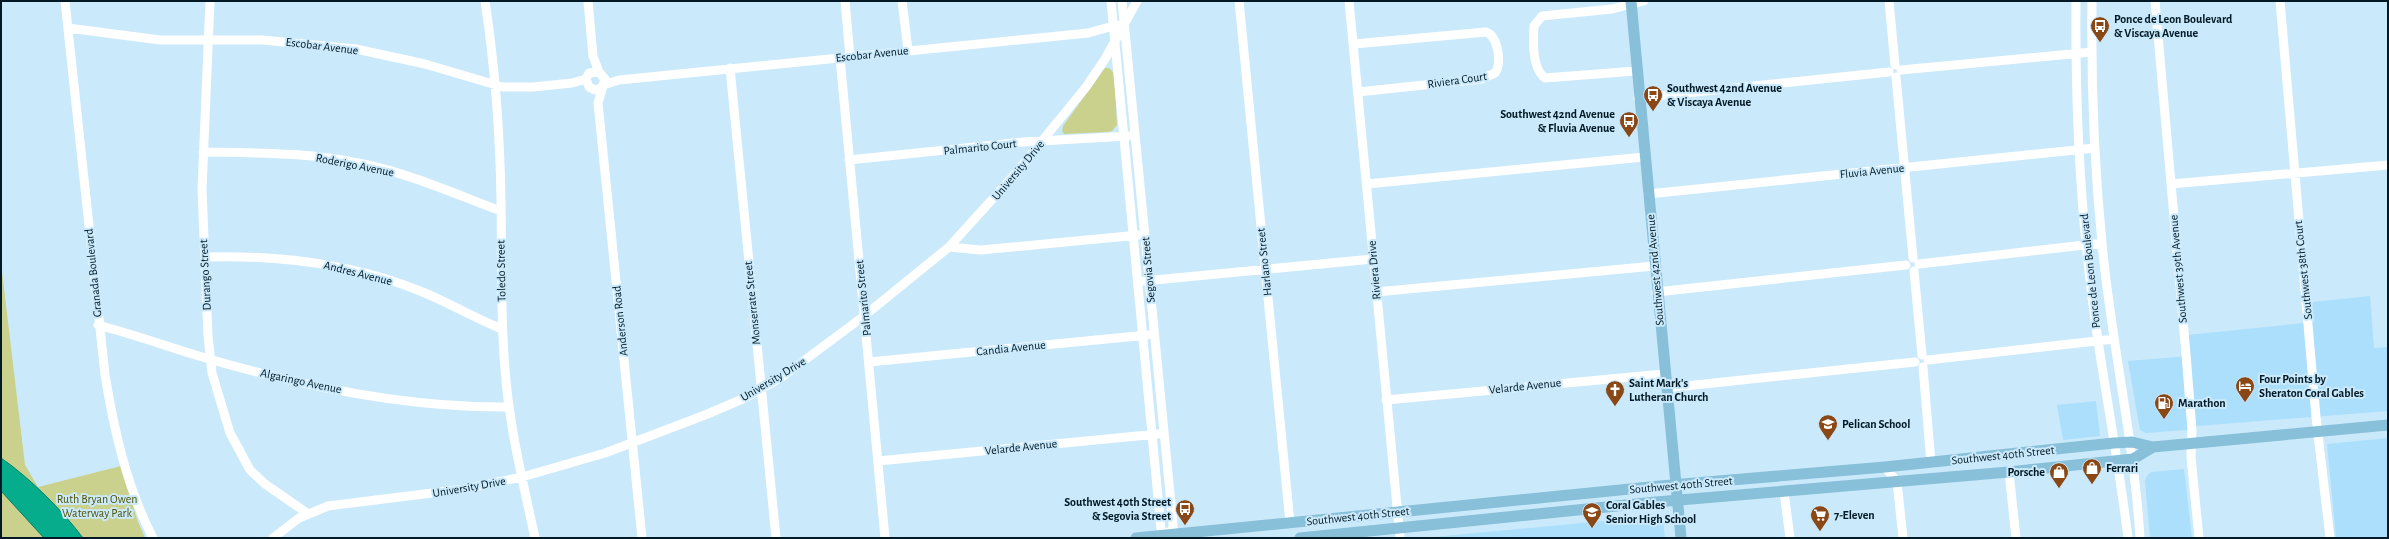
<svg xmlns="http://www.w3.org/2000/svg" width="2389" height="539" viewBox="0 0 2389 539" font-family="'Alegreya Sans',sans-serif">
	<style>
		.built { fill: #abdffc }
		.green { fill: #cad18c }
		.water { fill: #05ad8c; stroke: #04816d }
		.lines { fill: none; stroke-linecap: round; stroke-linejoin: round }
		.minor { stroke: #fff; stroke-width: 9 }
		.major { stroke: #88bfd9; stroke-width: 11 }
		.labels { text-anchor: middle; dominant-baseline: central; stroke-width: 4; stroke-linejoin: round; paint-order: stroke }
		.poi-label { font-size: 12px; font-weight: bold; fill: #001925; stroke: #cae9fb; text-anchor: start }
		.street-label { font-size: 12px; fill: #001925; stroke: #cae9fb }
		.park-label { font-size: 12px; fill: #4f5200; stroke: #cae9fb }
	</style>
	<rect width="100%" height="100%" fill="#cae9fb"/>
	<!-- built -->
	<path class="built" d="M 2370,296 L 2374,348 L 2388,347 L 2388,411 L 2197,426 L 2187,430 L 2146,433 L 2140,430 L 2128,361 L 2189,356 L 2187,335 L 2314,322 L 2312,302 Z
		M 2096,401 L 2100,436 L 2063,440 L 2057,405 Z
		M 2388,438 L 2388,538 L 2336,538 L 2327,444 Z
		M 2184,469 L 2192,538 L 2150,538 L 2145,481 L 2147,476 L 2151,472 Z
		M 1657,516 L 1663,520 L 1665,538 L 1423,538 Z"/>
	<!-- green -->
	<path class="green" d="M 1105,68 L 1109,68 L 1114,73 L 1117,125 L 1112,131 L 1107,132 L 1064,134 L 1062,131 L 1063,126 Z
		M 1,263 L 25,465 L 38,487 L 121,466 L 137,519 L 145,538 L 1,538 Z"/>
	<!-- water -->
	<path class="water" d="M 1,458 C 30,478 62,510 83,538 L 44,538 L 1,491 Z"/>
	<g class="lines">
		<!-- minor -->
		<path class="minor" d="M 65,1 L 105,375 C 114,430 127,488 153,538
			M 210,1 L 202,189 L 208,336 L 212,373 L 230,433 L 250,470 L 265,484 L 307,513
			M 485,1 C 495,67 500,133 501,200 C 502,256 500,312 505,369 C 509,426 523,482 535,538
			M 588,1 L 593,56 L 599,72
			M 845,1 L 850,57
			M 902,1 L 908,50
			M 1111,1 L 1161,529 L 1166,535
			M 1122,1 L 1173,524 L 1173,528 L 1165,538
			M 1239,1 L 1290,523
			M 1349,1 L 1400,538
			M 1889,1 L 1895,65
			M 2076,1 C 2075,114 2081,229 2098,341 C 2108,407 2120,472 2128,538
			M 2092,1 C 2091,82 2094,163 2102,243 C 2111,342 2134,439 2140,538
			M 2155,1 L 2186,354 L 2192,430 L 2191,457 L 2199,538
			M 2280,1 L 2316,417 L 2330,538
			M 68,28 L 160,40 L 262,40 L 356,49 L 425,64 L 503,87 L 533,87 L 572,83 L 586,79
			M 1354,44 L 1486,32 C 1498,36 1502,63 1495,73 L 1481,79 L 1358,92
			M 840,58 L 885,538
			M 730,68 L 776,538
			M 1901,70 L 2092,52
			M 1636,71 L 1545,78 C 1532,69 1533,40 1534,26 L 1542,16 L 1612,9 L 1644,1
			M 1896,77 L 1913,258
			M 603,85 L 619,80 L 1088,33 L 1117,25
			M 601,88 L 595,90 L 589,87 L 586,79 L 589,73 L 599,72 L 605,79 L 598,103 L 642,538
			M 1638,98 L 1889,72
			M 203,152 C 256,153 310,152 363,164 C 411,174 455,194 501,211
			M 849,160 L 1023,142 L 1128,136
			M 1367,184 L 1644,157
			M 2171,184 L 2388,165
			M 1648,194 L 2095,148
			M 949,247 L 981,250 L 1139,235
			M 205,257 C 278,255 351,263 420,291 C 448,302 474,318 502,329
			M 1919,264 L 2102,243
			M 1914,271 L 1922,355
			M 1144,281 L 1373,259
			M 1376,292 L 1654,266
			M 1656,292 L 1906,265
			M 98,325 C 132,334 166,346 199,356 C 296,385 407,408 509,407
			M 1928,360 L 2114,339
			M 869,362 L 1148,335
			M 1923,367 L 1931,463
			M 1666,388 L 1915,362
			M 1386,400 L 1664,374
			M 878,461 L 1158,434
			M 1885,467 L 1897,482 L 1903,538
			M 2009,472 L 2016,538
			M 1784,492 L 1790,538
			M 273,538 L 299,518 L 328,506 L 464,489 L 522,477 L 605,453 L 705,415 L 745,398 L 782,377 L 864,316 L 949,247 L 1016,173 L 1086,87 L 1105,59 L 1137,1"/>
		<!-- major -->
		<path class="major" d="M 1631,1 L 1681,538
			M 1136,538 L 1660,486 L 1885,467 L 2114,443 L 2132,442 L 2153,447 L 2388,425
			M 1300,538 L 1656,502 L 2009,472 L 2133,459 L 2153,447"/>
	</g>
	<!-- icons -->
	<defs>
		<symbol id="bus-pin" viewBox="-11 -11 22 30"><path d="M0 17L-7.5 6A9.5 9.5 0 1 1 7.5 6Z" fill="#8a4817" stroke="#cae9fb"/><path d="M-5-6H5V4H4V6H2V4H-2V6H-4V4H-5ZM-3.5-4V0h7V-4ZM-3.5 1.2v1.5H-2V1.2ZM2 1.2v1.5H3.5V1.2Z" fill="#fff"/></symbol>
		<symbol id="hotel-pin" viewBox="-11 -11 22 30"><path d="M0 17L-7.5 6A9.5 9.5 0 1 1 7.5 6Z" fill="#8a4817" stroke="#cae9fb"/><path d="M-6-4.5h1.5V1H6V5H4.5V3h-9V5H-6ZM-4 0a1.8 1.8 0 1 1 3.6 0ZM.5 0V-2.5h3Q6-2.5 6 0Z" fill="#fff"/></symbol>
		<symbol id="church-pin" viewBox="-11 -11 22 30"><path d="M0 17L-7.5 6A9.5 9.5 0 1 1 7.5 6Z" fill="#8a4817" stroke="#cae9fb"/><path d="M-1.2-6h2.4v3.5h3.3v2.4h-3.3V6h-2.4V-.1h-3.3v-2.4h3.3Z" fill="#fff"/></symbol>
		<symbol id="fuel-pin" viewBox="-11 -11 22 30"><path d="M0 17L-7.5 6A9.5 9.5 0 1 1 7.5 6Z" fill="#8a4817" stroke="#cae9fb"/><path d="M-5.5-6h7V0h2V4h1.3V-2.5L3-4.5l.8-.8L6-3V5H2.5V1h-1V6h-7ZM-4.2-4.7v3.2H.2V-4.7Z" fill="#fff"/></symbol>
		<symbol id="school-pin" viewBox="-11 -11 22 30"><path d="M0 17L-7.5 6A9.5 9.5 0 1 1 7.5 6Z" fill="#8a4817" stroke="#cae9fb"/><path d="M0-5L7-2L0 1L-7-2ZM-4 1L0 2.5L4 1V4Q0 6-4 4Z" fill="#fff"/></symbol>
		<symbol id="shop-pin" viewBox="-11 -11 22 30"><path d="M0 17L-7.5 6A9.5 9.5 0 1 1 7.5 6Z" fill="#8a4817" stroke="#cae9fb"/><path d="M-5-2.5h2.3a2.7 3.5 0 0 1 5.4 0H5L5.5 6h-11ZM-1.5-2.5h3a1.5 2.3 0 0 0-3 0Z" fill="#fff"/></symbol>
		<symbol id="supermarket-pin" viewBox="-11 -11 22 30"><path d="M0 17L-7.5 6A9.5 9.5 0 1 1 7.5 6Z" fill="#8a4817" stroke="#cae9fb"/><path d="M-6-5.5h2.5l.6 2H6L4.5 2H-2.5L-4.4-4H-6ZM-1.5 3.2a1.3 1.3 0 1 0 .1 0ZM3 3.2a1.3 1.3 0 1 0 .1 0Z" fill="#fff"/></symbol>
	</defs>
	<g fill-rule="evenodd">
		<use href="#bus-pin" x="2089" y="15" width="22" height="30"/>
		<use href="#bus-pin" x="1642" y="84" width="22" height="30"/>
		<use href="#bus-pin" x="1618" y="110" width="22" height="30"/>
		<use href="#hotel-pin" x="2234" y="375" width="22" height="30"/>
		<use href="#church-pin" x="1604" y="379" width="22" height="30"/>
		<use href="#fuel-pin" x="2153" y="392" width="22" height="30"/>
		<use href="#school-pin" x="1817" y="413" width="22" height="30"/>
		<use href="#shop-pin" x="2081" y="457" width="22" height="30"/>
		<use href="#shop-pin" x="2048" y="461" width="22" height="30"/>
		<use href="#bus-pin" x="1174" y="498" width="22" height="30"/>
		<use href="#school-pin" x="1581" y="501" width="22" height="30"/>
		<use href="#supermarket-pin" x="1809" y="504" width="22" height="30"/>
	</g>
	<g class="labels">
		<!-- poi labels -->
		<g class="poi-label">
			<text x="2114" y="19">Ponce de Leon Boulevard<tspan x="2114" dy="14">&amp; Viscaya Avenue</tspan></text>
			<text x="1667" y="88">Southwest 42nd Avenue<tspan x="1667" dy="14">&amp; Viscaya Avenue</tspan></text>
			<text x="1615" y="114" text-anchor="end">Southwest 42nd Avenue<tspan x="1615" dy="14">&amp; Fluvia Avenue</tspan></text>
			<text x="2259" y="379">Four Points by<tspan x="2259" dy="14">Sheraton Coral Gables</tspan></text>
			<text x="1629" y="383">Saint Mark's<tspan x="1629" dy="14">Lutheran Church</tspan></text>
			<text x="2178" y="403">Marathon</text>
			<text x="1842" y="424">Pelican School</text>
			<text x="2106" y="468">Ferrari</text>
			<text x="2045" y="472" text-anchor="end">Porsche</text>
			<text x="1171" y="502" text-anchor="end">Southwest 40th Street<tspan x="1171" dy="14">&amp; Segovia Street</tspan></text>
			<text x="1606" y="505">Coral Gables<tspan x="1606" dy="14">Senior High School</tspan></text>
			<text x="1834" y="515">7-Eleven</text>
		</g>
		<!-- street labels -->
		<g class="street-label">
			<text transform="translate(322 46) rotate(7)">Escobar Avenue</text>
			<text transform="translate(872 54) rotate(-6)">Escobar Avenue</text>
			<text transform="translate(1457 80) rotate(-8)">Riviera Court</text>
			<text transform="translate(980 147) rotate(-6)">Palmarito Court</text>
			<text transform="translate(355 165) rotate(11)">Roderigo Avenue</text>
			<text transform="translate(1018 170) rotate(-50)">University Drive</text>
			<text transform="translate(1872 171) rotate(-6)">Fluvia Avenue</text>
			<text transform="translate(1264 262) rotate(-96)">Harlano Street</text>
			<text transform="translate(2178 269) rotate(-95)">Southwest 39th Avenue</text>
			<text transform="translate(1148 270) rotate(-95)">Segovia Street</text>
			<text transform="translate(1374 270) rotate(-95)">Riviera Drive</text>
			<text transform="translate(1655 270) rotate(-95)">Southwest 42nd Avenue</text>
			<text transform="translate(2303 270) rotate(-96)">Southwest 38th Court</text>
			<text transform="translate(501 271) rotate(-91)">Toledo Street</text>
			<text transform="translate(2090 271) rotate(-96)">Ponce de Leon Boulevard</text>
			<text transform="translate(93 273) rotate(-96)">Granada Boulevard</text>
			<text transform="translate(358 273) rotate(14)">Andres Avenue</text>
			<text transform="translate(205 275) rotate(-93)">Durango Street</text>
			<text transform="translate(863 298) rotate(-96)">Palmarito Street</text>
			<text transform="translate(752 303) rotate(-96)">Monserrate Street</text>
			<text transform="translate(620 321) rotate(-96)">Anderson Road</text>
			<text transform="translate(1011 348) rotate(-6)">Candia Avenue</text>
			<text transform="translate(773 379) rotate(-31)">University Drive</text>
			<text transform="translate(301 381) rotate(12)">Algaringo Avenue</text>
			<text transform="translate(1525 386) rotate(-6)">Velarde Avenue</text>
			<text transform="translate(1021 447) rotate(-6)">Velarde Avenue</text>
			<text transform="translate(2003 455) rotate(-6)">Southwest 40th Street</text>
			<text transform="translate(1681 485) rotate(-5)">Southwest 40th Street</text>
			<text transform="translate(469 487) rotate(-10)">University Drive</text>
			<text transform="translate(1358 516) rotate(-6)">Southwest 40th Street</text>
		</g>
		<!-- park labels -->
		<g class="park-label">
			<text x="97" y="499">Ruth Bryan Owen<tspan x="97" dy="14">Waterway Park</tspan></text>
		</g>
	</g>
	<!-- border -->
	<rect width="2389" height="539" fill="none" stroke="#001925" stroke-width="4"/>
</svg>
